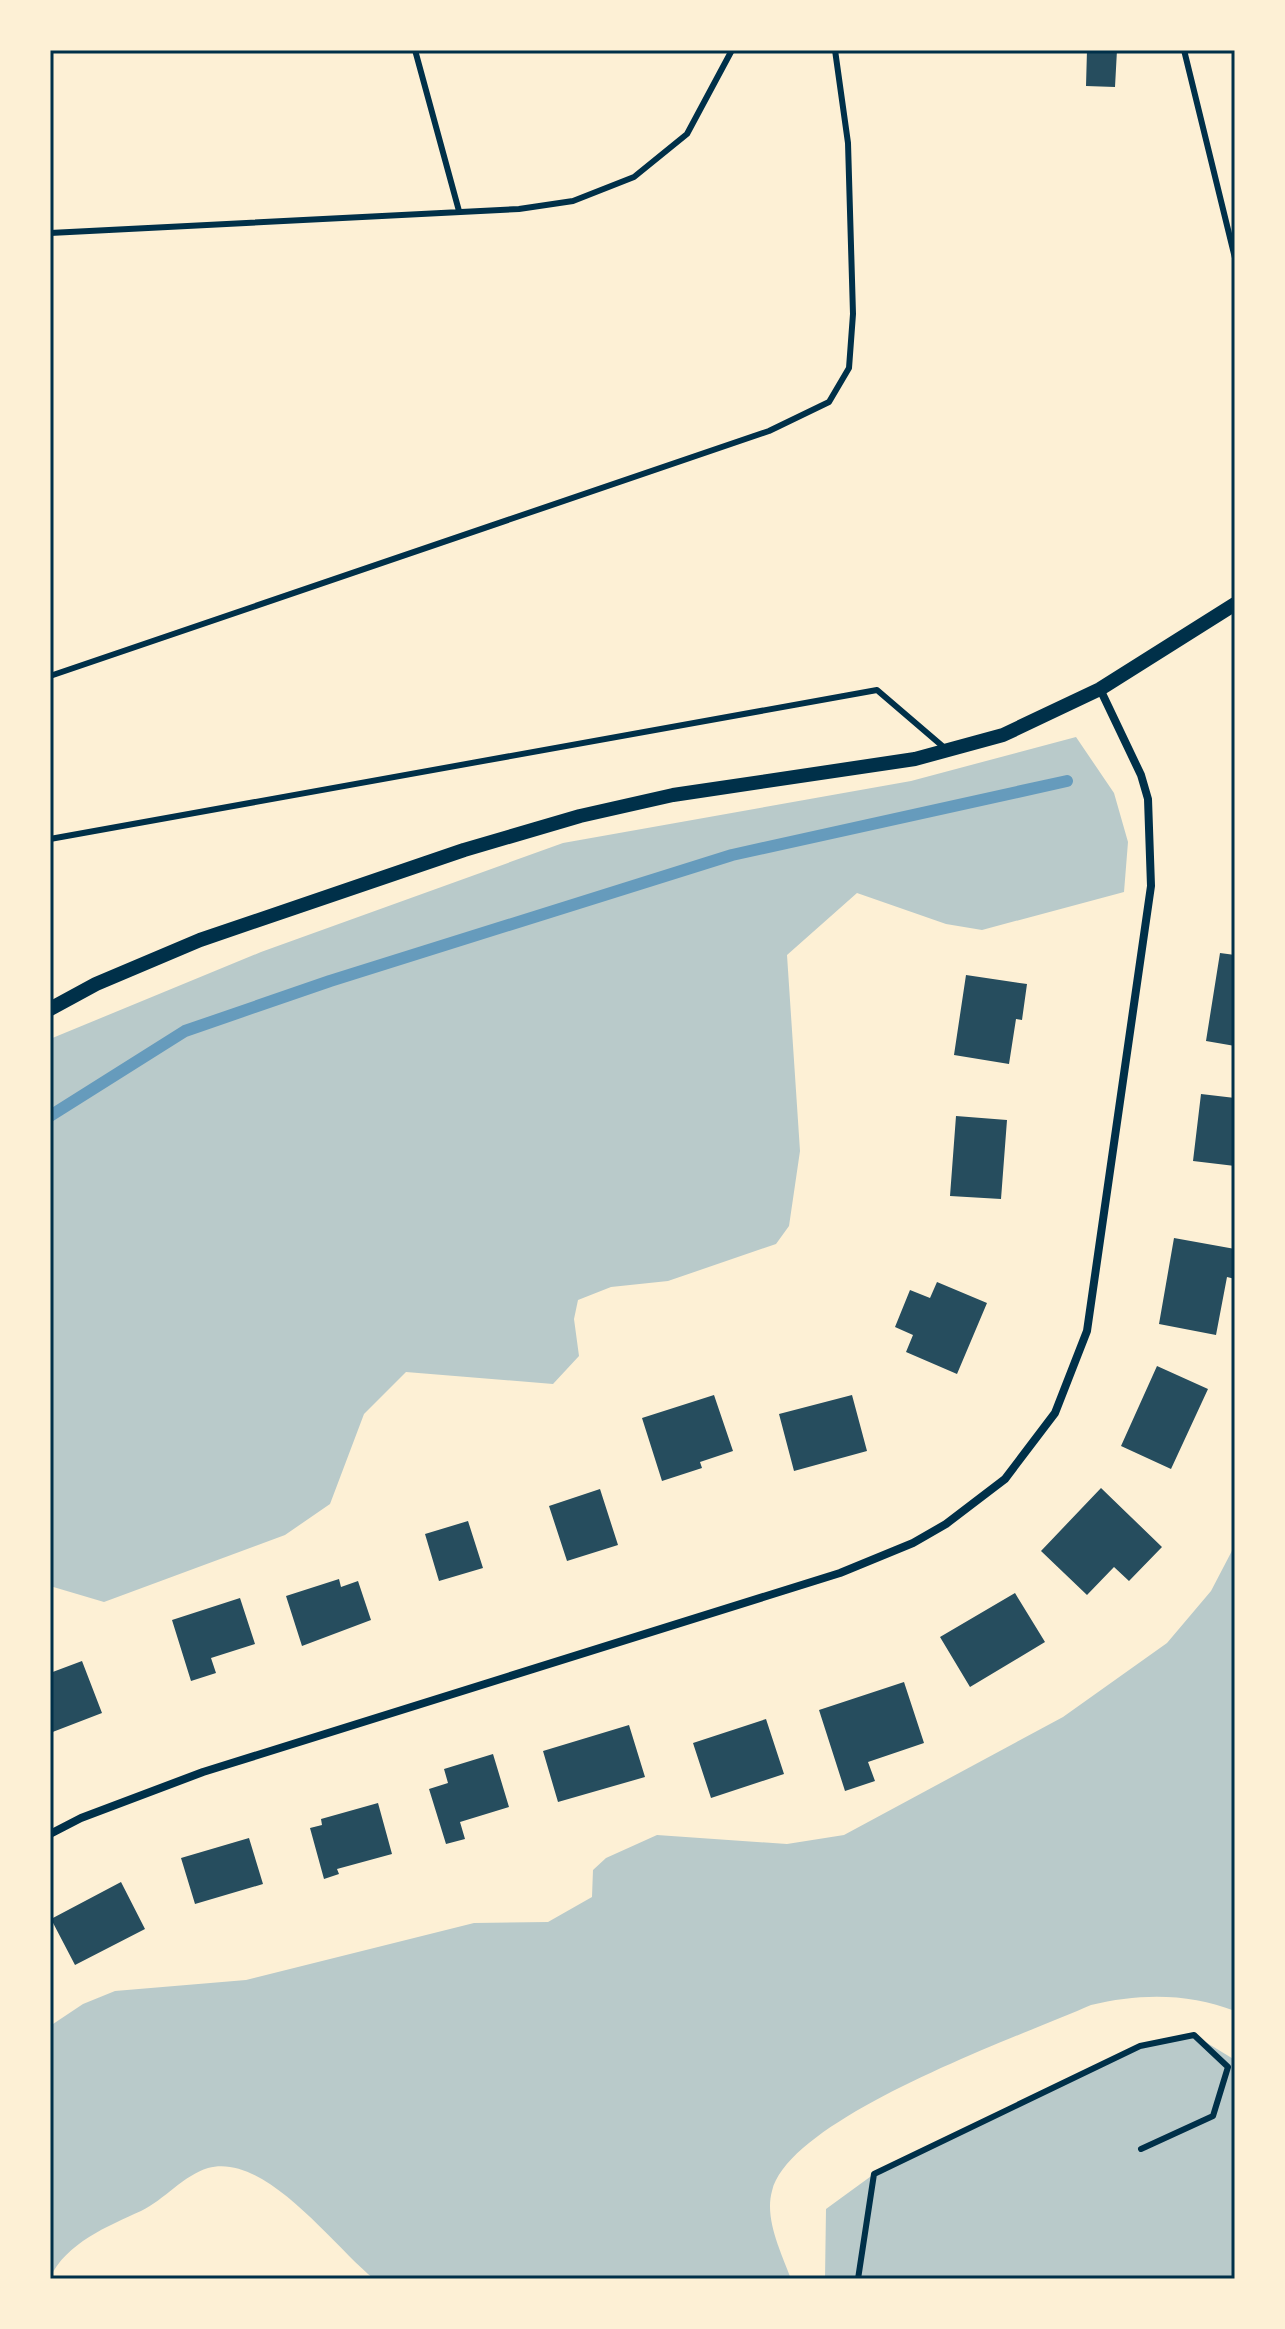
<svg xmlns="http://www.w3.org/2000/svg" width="1285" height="2329" viewBox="0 0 1285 2329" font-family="'Golos Text',sans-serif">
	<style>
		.green { fill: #b9caca }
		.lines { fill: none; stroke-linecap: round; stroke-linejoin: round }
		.stream { stroke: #669bbc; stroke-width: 12 }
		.building { fill: #264d5e }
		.service { stroke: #003049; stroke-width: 6 }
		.minor { stroke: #003049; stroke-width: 8 }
		.tertiary { stroke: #003049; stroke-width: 14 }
		.neatline { fill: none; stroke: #003049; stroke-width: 3 }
	</style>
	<rect width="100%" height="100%" fill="#fdf0d5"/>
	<!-- green -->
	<path class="green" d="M 1076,737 L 1114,793 L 1128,842 L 1124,892 L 982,930 L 946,924 L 857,893 L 787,955 L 800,1151 L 789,1226 L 776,1244 L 668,1281 L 611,1287 L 578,1300 L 574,1319 L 579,1356 L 553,1384 L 406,1372 L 364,1414 L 330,1504 L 285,1535 L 104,1602 L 50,1586 L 50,1039 L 261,952 L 563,843 L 911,781 Z
		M 1235,1545 L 1235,2011 C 1190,1993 1139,1993 1091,2005 C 1021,2036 791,2116 772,2191 C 764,2219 782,2254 791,2279 L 374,2279 C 333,2246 265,2152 208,2168 C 184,2175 164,2200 141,2211 C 108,2226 66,2243 50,2278 L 50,2026 L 83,2004 L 115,1991 L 246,1980 L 474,1923 L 548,1922 L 592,1897 L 593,1870 L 606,1858 L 657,1835 L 787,1844 L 844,1835 L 1063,1717 L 1167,1643 L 1211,1591 Z
		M 1194,2035 L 1235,2060 L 1235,2279 L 825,2279 L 826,2209 L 874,2174 L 1140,2046 Z"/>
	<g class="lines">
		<!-- stream -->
		<path class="stream" d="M 50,1116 L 185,1031 L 330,981 L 732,855 L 1067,781"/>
	</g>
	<!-- building -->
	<path class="building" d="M 1087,50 L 1117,50 L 1115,87 L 1086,86 Z
		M 1220,953 L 1235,955 L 1235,1046 L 1206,1041 Z
		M 966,975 L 1027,984 L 1022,1020 L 1016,1019 L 1009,1064 L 954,1055 Z
		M 1201,1094 L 1235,1098 L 1235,1166 L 1193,1161 Z
		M 956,1116 L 1007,1120 L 1001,1199 L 950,1196 Z
		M 1174,1238 L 1235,1249 L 1235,1279 L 1227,1277 L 1216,1335 L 1159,1324 Z
		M 937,1282 L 987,1303 L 957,1374 L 906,1352 L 913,1335 L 895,1327 L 910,1290 L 930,1298 Z
		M 1157,1366 L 1208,1389 L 1171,1469 L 1121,1446 Z
		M 714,1395 L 733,1451 L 700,1462 L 702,1468 L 662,1481 L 642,1418 Z
		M 852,1395 L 867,1451 L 794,1471 L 779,1414 Z
		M 1101,1488 L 1162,1547 L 1129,1581 L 1114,1567 L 1087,1595 L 1041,1551 Z
		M 600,1489 L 618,1545 L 567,1561 L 549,1506 Z
		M 468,1521 L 483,1568 L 439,1581 L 425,1534 Z
		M 339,1579 L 341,1587 L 358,1581 L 371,1620 L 302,1646 L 286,1596 Z
		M 1015,1593 L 1045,1642 L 970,1687 L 940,1637 Z
		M 240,1598 L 255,1644 L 211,1658 L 216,1673 L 191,1681 L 172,1620 Z
		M 82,1661 L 102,1713 L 50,1733 L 50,1673 Z
		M 904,1682 L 924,1743 L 868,1762 L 875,1781 L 845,1791 L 819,1710 Z
		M 766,1719 L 784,1774 L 711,1798 L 693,1743 Z
		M 629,1725 L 645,1777 L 558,1802 L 543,1751 Z
		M 493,1754 L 509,1807 L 460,1822 L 465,1839 L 446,1844 L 429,1789 L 448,1783 L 444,1769 Z
		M 378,1803 L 392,1854 L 337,1869 L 339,1874 L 324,1879 L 310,1828 L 322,1825 L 321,1819 Z
		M 249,1838 L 263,1884 L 195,1904 L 181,1858 Z
		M 121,1882 L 145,1929 L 75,1965 L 51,1919 Z"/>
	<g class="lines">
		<!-- service -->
		<path class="service" d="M 415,50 L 459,211
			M 1184,50 L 1235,258
			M 50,233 L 519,209 L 573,201 L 634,177 L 687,134 L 732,50
			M 50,676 L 769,431 L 829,402 L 849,368 L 853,314 L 848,143 L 835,50
			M 50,839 L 877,690 L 947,750
			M 858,2279 L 874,2174 L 1140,2046 L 1194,2035 L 1228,2067 L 1213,2116 L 1141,2149"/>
		<!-- minor -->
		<path class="minor" d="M 50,1834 L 81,1818 L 203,1772 L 840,1573 L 913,1543 L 946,1524 L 1005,1479 L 1055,1413 L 1087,1331 L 1151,886 L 1148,799 L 1141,775 L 1100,689"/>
		<!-- tertiary -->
		<path class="tertiary" d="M 50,1009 L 96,984 L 200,940 L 464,850 L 580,816 L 673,795 L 915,759 L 1003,735 L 1100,689 L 1235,604"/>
	</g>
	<!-- border -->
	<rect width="1285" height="2329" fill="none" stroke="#fdf0d5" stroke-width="104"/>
	<rect x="52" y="52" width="1181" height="2225" class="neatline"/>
</svg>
